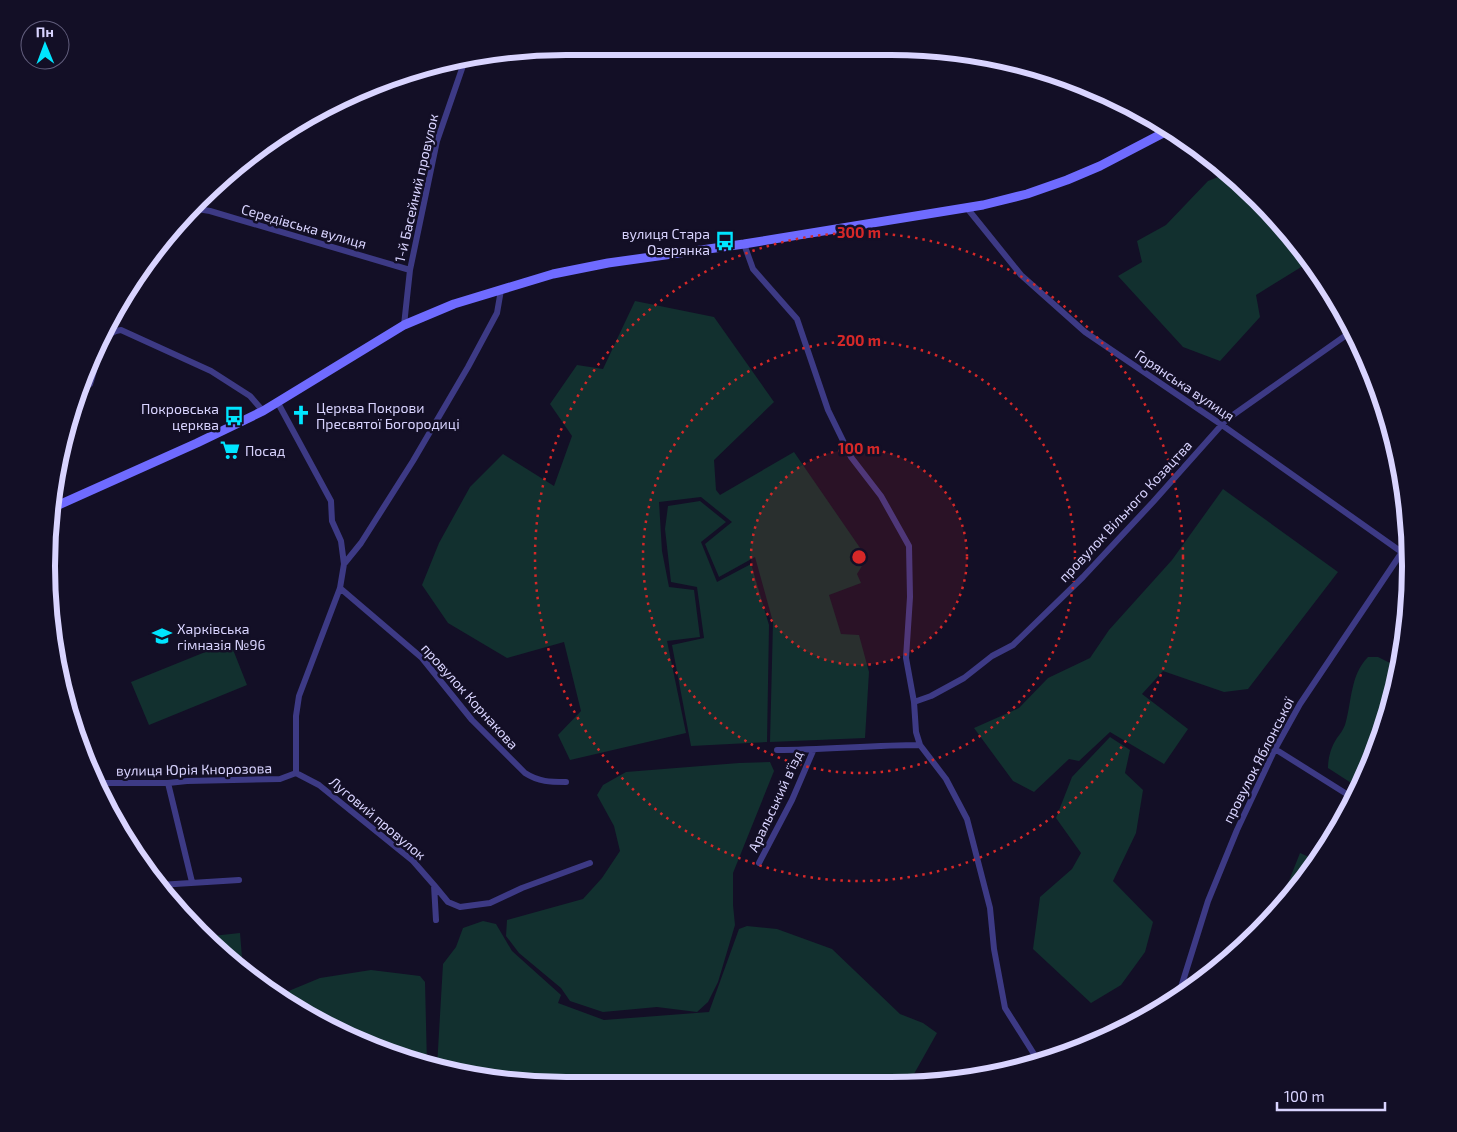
<svg xmlns="http://www.w3.org/2000/svg" width="1457" height="1132" viewBox="0 0 1457 1132" font-family="'Exo 2',sans-serif">
	<style>
		.green { fill: #12302f }
		.lines { fill: none; stroke-linecap: round; stroke-linejoin: round }
		.minor { stroke: #3d3a85; stroke-width: 6 }
		.secondary { stroke: #6f6bff; stroke-width: 9 }
		.ring { fill: none; stroke: #d62828; stroke-width: 2.5; stroke-dasharray: 2.5 5 }
		.labels { text-anchor: middle; dominant-baseline: central; stroke-width: 5; stroke-linejoin: round; paint-order: stroke }
		.street-label { font-size: 14px; fill: #d9d4ff; stroke: #130f26 }
		.poi-label { font-size: 14px; fill: #d9d4ff; stroke: #130f26; text-anchor: start }
		.rim { fill: none; stroke: #d9d4ff; stroke-width: 6 }
		.centre { fill: #d62828; stroke: #130f26; stroke-width: 2.5 }
		.ring-label { font-size: 15px; text-anchor: middle; font-weight: bold; fill: #d62828; stroke: #130f26; stroke-width: 5; stroke-linejoin: round; paint-order: stroke }
	</style>
	<rect width="100%" height="100%" fill="#130f26"/>
	<!-- green -->
	<path class="green" d="M 1228,173 L 1282,223 L 1311,261 L 1256,295 L 1260,317 L 1220,361 L 1183,347 L 1118,276 L 1142,262 L 1137,241 L 1166,225 L 1208,181 Z
		M 635,301 L 714,317 L 774,402 L 714,460 L 716,490 L 720,495 L 794,452 L 867,558 L 857,574 L 861,583 L 829,595 L 841,634 L 859,635 L 869,672 L 865,738 L 770,742 L 773,622 L 755,557 L 719,577 L 705,544 L 732,522 L 701,497 L 659,502 L 662,551 L 669,587 L 694,590 L 700,637 L 667,641 L 686,733 L 570,760 L 558,735 L 581,711 L 564,642 L 507,658 L 448,623 L 422,585 L 439,543 L 470,487 L 503,454 L 554,486 L 572,436 L 550,404 L 577,365 L 603,369 Z
		M 1223,489 L 1338,572 L 1248,689 L 1224,692 L 1163,671 L 1142,694 L 1188,729 L 1164,764 L 1110,732 L 1079,761 L 1069,759 L 1034,792 L 1013,781 L 974,728 L 1019,708 L 1048,678 L 1090,658 L 1109,630 L 1172,560 Z
		M 700,501 L 726,522 L 701,542 L 717,582 L 751,564 L 769,625 L 767,742 L 691,746 L 672,645 L 704,638 L 697,587 L 671,582 L 665,529 L 668,506 Z
		M 230,642 L 247,685 L 149,725 L 131,682 Z
		M 1368,657 L 1378,657 L 1400,668 L 1371,765 L 1359,788 L 1328,768 C 1328,758 1331,747 1337,738 C 1340,734 1343,730 1345,725 C 1352,702 1350,675 1368,657 Z
		M 1110,737 L 1130,750 L 1125,773 L 1143,790 L 1136,833 L 1113,881 L 1153,922 L 1145,952 L 1121,985 L 1091,1003 L 1033,949 L 1040,897 L 1072,869 L 1081,853 L 1056,818 L 1072,777 Z
		M 770,762 L 774,771 L 733,873 L 733,905 L 735,925 L 718,982 L 708,1002 L 697,1012 L 657,1007 L 603,1012 L 570,1001 L 561,988 L 519,953 L 506,936 L 507,920 L 583,899 L 602,878 L 620,851 L 614,826 L 597,795 L 603,785 L 626,772 L 739,763 Z
		M 1300,853 L 1318,861 L 1277,911 Z
		M 483,921 L 496,924 L 512,951 L 561,995 L 558,1003 L 604,1020 L 709,1012 L 739,929 L 747,926 L 777,929 L 832,949 L 900,1014 L 923,1023 L 937,1033 L 910,1081 L 498,1081 L 437,1067 L 443,964 L 456,947 L 463,928 Z
		M 240,933 L 243,970 L 203,937 Z
		M 371,970 L 420,976 L 425,982 L 427,1065 L 399,1058 L 277,998 L 279,995 L 320,978 Z"/>
	<g class="lines">
		<!-- minor -->
		<path class="minor" d="M 191,208 L 210,211 L 410,270
			M 967,208 L 1021,275 L 1085,332 L 1222,425 L 1410,558
			M 744,244 L 753,269 L 797,319 L 828,410 L 851,457 L 881,496 L 909,546 L 910,597 L 906,658 L 914,702 L 916,732 L 920,745 L 946,779 L 967,819 L 990,908 L 994,949 L 1005,1008 L 1039,1062
			M 404,325 L 410,270 L 437,141 L 465,60
			M 1373,384 L 1376,384
			M 81,390 L 90,384 C 97,367 97,332 121,330 L 211,371 L 250,396 L 263,411
			M 278,403 L 331,501 L 332,521 L 341,541 L 344,564
			M 340,588 L 422,658 L 472,720 L 525,773 C 539,782 550,782 566,782
			M 914,702 L 931,696 L 964,678 L 992,656 L 1013,645 L 1083,577 L 1153,502 L 1226,420 L 1352,331
			M 1275,749 L 1353,798
			M 777,750 C 825,750 872,745 920,745
			M 296,773 L 319,785 L 413,861 L 434,885 L 436,920
			M 96,783 L 168,783 L 187,781 L 280,779 L 296,773 L 296,716 L 299,696 L 340,588 L 344,564 L 361,543 L 413,461 L 468,367 L 497,313 L 501,290
			M 168,783 L 192,882
			M 759,863 L 792,800 L 813,751
			M 159,885 L 239,880
			M 434,885 L 448,902 L 460,907 L 490,903 L 522,888 L 590,863
			M 1177,1000 L 1208,901 L 1237,830 L 1275,749 L 1300,704 L 1402,552"/>
		<!-- secondary -->
		<path class="secondary" d="M 54,507 L 197,443 L 263,411 L 404,325 L 454,304 L 553,274 L 608,263 L 744,244 L 983,205 L 1027,194 L 1067,180 L 1100,166 L 1169,130"/>
	</g>
	<!-- distance rings -->
	<circle cx="859" cy="557" r="108" fill="#d62828" fill-opacity=".12"/>
	<g class="ring">
		<circle cx="859" cy="557" r="108"/>
		<circle cx="859" cy="557" r="216"/>
		<circle cx="859" cy="557" r="324"/>
	</g>
	<!-- icons -->
	<defs>
		<symbol id="bus-bare" viewBox="-9 -9 18 18"><path d="M-5-6H5V4H4V6H2V4H-2V6H-4V4H-5ZM-3.5-4V0h7V-4ZM-3.5 1.2v1.5H-2V1.2ZM2 1.2v1.5H3.5V1.2Z" fill="#00e5ff" stroke="#130f26" stroke-width="2.5" paint-order="stroke"/></symbol>
		<symbol id="church-bare" viewBox="-9 -9 18 18"><path d="M-1.2-6h2.4v3.5h3.3v2.4h-3.3V6h-2.4V-.1h-3.3v-2.4h3.3Z" fill="#00e5ff" stroke="#130f26" stroke-width="2.5" paint-order="stroke"/></symbol>
		<symbol id="supermarket-bare" viewBox="-9 -9 18 18"><path d="M-6-5.5h2.5l.6 2H6L4.5 2H-2.5L-4.4-4H-6ZM-1.5 3.2a1.3 1.3 0 1 0 .1 0ZM3 3.2a1.3 1.3 0 1 0 .1 0Z" fill="#00e5ff" stroke="#130f26" stroke-width="2.5" paint-order="stroke"/></symbol>
		<symbol id="school-bare" viewBox="-9 -9 18 18"><path d="M0-5L7-2L0 1L-7-2ZM-4 1L0 2.5L4 1V4Q0 6-4 4Z" fill="#00e5ff" stroke="#130f26" stroke-width="2.5" paint-order="stroke"/></symbol>
	</defs>
	<g fill-rule="evenodd">
		<use href="#bus-bare" x="711" y="227" width="28" height="28"/>
		<use href="#church-bare" x="287" y="401" width="28" height="28"/>
		<use href="#bus-bare" x="220" y="402" width="28" height="28"/>
		<use href="#supermarket-bare" x="216" y="436" width="28" height="28"/>
		<use href="#school-bare" x="148" y="622" width="28" height="28"/>
	</g>
	<g class="labels">
		<!-- street labels -->
		<g class="street-label">
			<text transform="translate(416 188) rotate(-77)">1-й Басейний провулок</text>
			<text transform="translate(304 226) rotate(16)">Середівська вулиця</text>
			<text transform="translate(1185 385) rotate(34)">Горянська вулиця</text>
			<text transform="translate(1125 511) rotate(-47)">провулок Вільного Козацтва</text>
			<text transform="translate(470 696) rotate(48)">провулок Корнакова</text>
			<text transform="translate(1258 760) rotate(-63)">провулок Яблонської</text>
			<text transform="translate(194 769) rotate(-1)">вулиця Юрія Кнорозова</text>
			<text transform="translate(775 801) rotate(-65)">Аральський в'їзд</text>
			<text transform="translate(378 818) rotate(40)">Луговий провулок</text>
		</g>
		<!-- poi labels -->
		<g class="poi-label">
			<text x="710" y="233" text-anchor="end">вулиця Стара<tspan x="710" dy="16">Озерянка</tspan></text>
			<text x="316" y="407">Церква Покрови<tspan x="316" dy="16">Пресвятої Богородиці</tspan></text>
			<text x="219" y="408" text-anchor="end">Покровська<tspan x="219" dy="16">церква</tspan></text>
			<text x="245" y="450">Посад</text>
			<text x="177" y="628">Харківська<tspan x="177" dy="16">гімназія №96</tspan></text>
		</g>
	</g>
	<!-- crop -->
	<path d="M0 0H1457V1132H0ZM566 55H891A511 511 0 0 1 1402 566V566A511 511 0 0 1 891 1077H566A511 511 0 0 1 55 566V566A511 511 0 0 1 566 55Z" fill="#130f26" fill-rule="evenodd"/>
	<path class="rim" d="M566 55H891A511 511 0 0 1 1402 566V566A511 511 0 0 1 891 1077H566A511 511 0 0 1 55 566V566A511 511 0 0 1 566 55Z"/>
	<circle cx="859" cy="557" r="8" class="centre"/>
	<g class="ring-label">
		<text x="859" y="238">300 m</text>
		<text x="859" y="346">200 m</text>
		<text x="859" y="454">100 m</text>
	</g>
	<!-- north arrow -->
	<g transform="translate(45 45) rotate(359)"><circle r="24" fill="#130f26" stroke="#625e7d"/>
	<path d="M0-4L9 19L0 12L-9 19Z" fill="#00e5ff"/>
	<text y="-8" font-size="14" font-weight="bold" text-anchor="middle" fill="#d9d4ff">Пн</text>
	</g>
	<!-- scale -->
	<path d="M1277 1102v8h108v-8" fill="none" stroke="#d9d4ff" stroke-width="2.5"/>
	<text x="1284" y="1102" font-size="15" fill="#d9d4ff" stroke="#130f26" stroke-width="4" paint-order="stroke">100 m</text>
</svg>
